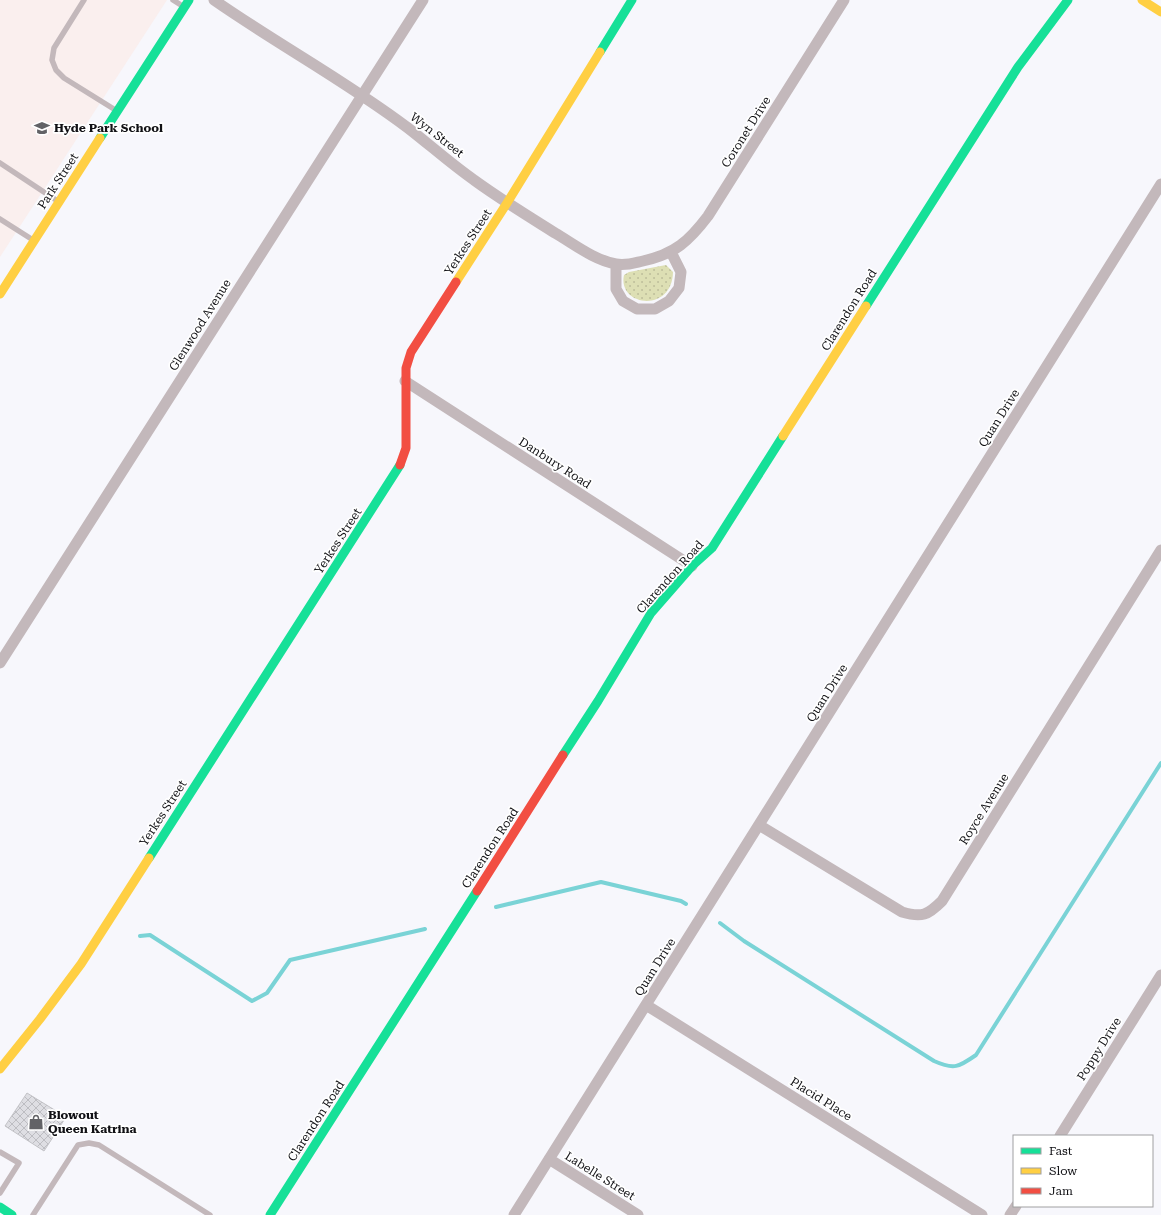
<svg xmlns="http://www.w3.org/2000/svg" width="1161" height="1215" viewBox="0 0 1161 1215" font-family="'Roboto Serif',serif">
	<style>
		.education { fill: #faefee }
		.grass { fill: url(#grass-dots) }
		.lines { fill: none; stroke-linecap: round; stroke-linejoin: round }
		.stream { stroke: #7ad3d6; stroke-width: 4 }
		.building { fill: url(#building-cross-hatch); stroke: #c3c3c7 }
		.lane { stroke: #c3b8bb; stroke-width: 5.5 }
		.street { stroke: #c3b8bb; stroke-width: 11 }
		.fast { stroke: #16e098; stroke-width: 9 }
		.slow { stroke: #ffcf43; stroke-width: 9 }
		.jam { stroke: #f24e42; stroke-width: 9 }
		.labels { text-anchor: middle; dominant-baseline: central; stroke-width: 3.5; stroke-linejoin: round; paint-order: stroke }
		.poi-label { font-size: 12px; font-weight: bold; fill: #111115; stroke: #fff; text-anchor: start }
		.street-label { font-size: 12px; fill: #111115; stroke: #fff }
	</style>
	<defs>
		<pattern id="grass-dots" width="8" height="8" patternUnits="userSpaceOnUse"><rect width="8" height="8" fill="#dddfb4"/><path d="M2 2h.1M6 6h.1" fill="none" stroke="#bdbe9a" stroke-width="1.8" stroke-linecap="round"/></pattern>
		<pattern id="building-cross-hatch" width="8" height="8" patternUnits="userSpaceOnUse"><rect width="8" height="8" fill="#dedee3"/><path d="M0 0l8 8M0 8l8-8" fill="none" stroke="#bdbdc2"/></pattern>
	</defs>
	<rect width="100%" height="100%" fill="#f7f7fc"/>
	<!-- education -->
	<path class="education" d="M 0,0 L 167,0 L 0,257 Z"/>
	<!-- grass -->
	<path class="grass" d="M 666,265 L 673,272 C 672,314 617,306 624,275 L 629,272 Z"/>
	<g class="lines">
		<!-- stream -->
		<path class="stream" d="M 496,907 L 601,882 L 681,901 L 686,904
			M 720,923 L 744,941 L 934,1061 C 954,1070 959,1067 976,1055 L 1161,763
			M 140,936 L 150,935 L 252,1001 L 267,993 L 290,960 L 425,929"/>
	</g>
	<!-- building -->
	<path class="building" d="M 27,1093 L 66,1117 L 44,1151 L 5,1126 Z"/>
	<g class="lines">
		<!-- lane -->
		<path class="lane" d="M 84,0 L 54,48 L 52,60 L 56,70 L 64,78 L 117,111
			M 173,0 L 184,7
			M 0,163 L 59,202
			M 0,219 L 33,240
			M 0,1152 L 19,1163 L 0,1193
			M 33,1215 L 78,1145 L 89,1143 L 99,1145 L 210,1215"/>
		<!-- street -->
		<path class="street" d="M 214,0 C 277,44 346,81 408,128 C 430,145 451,164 474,180 C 500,199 528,216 555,233 C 574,244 594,260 616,264 C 626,266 634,263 643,261 C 675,254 689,241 708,216 L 844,0
			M 616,264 L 616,289 L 623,301 L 637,309 L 655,309 L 669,301 L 679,288 L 681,272 L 671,252
			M 405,381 L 692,566
			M 0,663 L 423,0
			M 759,825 L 902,912 C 922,918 928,915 942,901 L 1161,550
			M 646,1005 L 982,1215
			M 1060,1136 L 1161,975
			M 549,1159 L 638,1215
			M 514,1215 L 1161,184
			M 1010,1215 L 1016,1206"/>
		<!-- fast -->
		<path class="fast" d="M 600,52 L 632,0
			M 100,138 L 189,0
			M 866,306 L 1018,67 L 1068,0
			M 563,755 L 598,701 L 651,613 L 692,566 L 712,548 L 783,436
			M 149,858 L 400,465
			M 0,1207 L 12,1215
			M 270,1215 L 477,891"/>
		<!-- slow -->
		<path class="slow" d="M 1142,0 L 1161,12
			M 456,282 L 507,203 L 600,52
			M 0,294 L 100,138
			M 783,436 L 866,306
			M 0,1069 L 40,1019 L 81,964 L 149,858"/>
		<!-- jam -->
		<path class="jam" d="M 400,465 L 406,448 L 406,368 L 411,352 L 456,282
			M 477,891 L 563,755"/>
	</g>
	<!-- icons -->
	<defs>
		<symbol id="school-bare" viewBox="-9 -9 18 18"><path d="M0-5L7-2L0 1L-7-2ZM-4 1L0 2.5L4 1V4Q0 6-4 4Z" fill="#626266" stroke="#fff" stroke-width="2.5" paint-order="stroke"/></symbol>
		<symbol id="shop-bare" viewBox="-9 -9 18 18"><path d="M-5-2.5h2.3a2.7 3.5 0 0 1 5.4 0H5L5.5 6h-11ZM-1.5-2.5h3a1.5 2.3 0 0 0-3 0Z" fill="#626266" stroke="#fff" stroke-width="2.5" paint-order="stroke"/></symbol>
	</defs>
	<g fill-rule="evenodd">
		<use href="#school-bare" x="31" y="117" width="22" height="22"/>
		<use href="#shop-bare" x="25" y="1111" width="22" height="22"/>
	</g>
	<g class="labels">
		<!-- poi labels -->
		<g class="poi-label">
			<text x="54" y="128">Hyde Park School</text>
			<text x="48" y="1115">Blowout<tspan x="48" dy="14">Queen Katrina</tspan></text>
		</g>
		<!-- street labels -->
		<g class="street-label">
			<text transform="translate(746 132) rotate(-58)">Coronet Drive</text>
			<text transform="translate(437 135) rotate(38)">Wyn Street</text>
			<text transform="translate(58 181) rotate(-57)">Park Street</text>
			<text transform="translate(468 242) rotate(-57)">Yerkes Street</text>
			<text transform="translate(849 310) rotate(-58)">Clarendon Road</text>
			<text transform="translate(200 325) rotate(-58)">Glenwood Avenue</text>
			<text transform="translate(999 418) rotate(-58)">Quan Drive</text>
			<text transform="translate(555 463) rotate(33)">Danbury Road</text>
			<text transform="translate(338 541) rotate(-57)">Yerkes Street</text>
			<text transform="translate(670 577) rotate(-48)">Clarendon Road</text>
			<text transform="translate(827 693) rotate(-58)">Quan Drive</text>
			<text transform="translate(984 809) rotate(-58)">Royce Avenue</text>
			<text transform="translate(163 813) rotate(-57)">Yerkes Street</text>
			<text transform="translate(490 848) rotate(-57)">Clarendon Road</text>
			<text transform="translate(655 967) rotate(-58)">Quan Drive</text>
			<text transform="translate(1099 1049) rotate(-58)">Poppy Drive</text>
			<text transform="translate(821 1099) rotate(32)">Placid Place</text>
			<text transform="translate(316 1121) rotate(-57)">Clarendon Road</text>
			<text transform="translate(600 1176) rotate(32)">Labelle Street</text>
		</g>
	</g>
	<!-- legend -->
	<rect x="1013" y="1135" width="140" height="72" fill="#ffffff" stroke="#a0a0a1"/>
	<rect x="1021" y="1148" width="20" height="6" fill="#16e098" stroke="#a0a0a1"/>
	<text x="1049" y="1155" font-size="12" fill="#111115">Fast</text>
	<rect x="1021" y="1168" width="20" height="6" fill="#ffcf43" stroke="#a0a0a1"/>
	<text x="1049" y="1175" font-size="12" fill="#111115">Slow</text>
	<rect x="1021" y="1188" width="20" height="6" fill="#f24e42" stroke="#a0a0a1"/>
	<text x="1049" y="1195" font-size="12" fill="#111115">Jam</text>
</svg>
